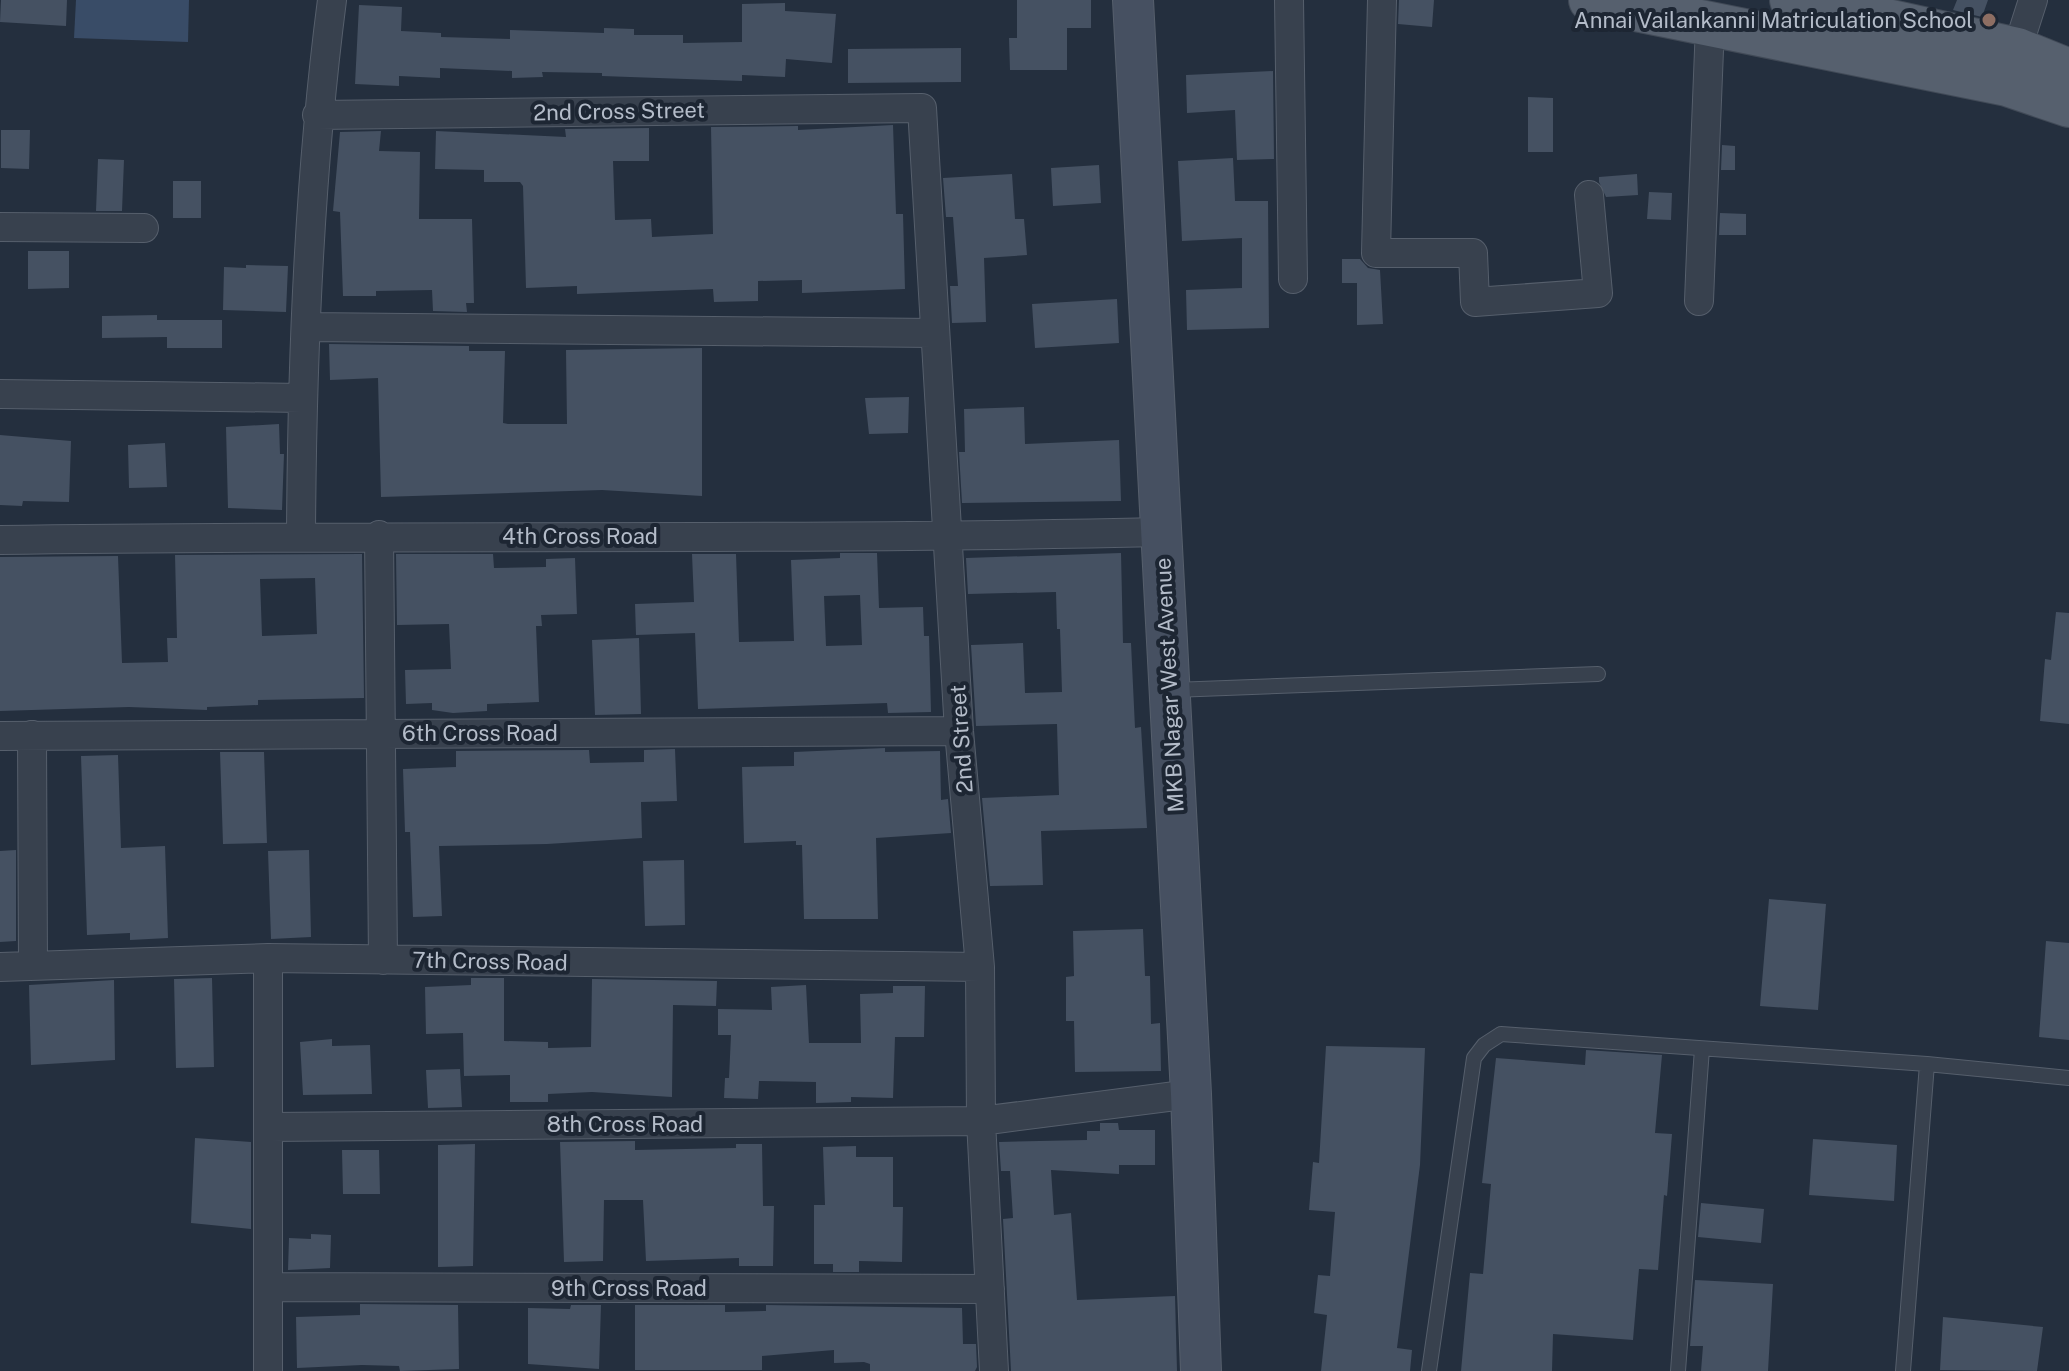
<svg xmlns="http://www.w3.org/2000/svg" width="2069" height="1371" viewBox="0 0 2069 1371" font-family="'Public Sans',sans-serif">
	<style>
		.water { fill: #394c67 }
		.building { fill: #455162; fill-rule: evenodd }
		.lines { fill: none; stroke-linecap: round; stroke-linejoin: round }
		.service-casing { stroke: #565f6c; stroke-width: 16 }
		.minor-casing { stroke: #565f6c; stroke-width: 30 }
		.secondary-casing { stroke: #565f6c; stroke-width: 42 }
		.primary-casing { stroke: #414a57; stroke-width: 46 }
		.service { stroke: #38414e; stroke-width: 14 }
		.minor { stroke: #38414e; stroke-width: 28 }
		.secondary { stroke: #465061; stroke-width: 40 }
		.primary { stroke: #56606e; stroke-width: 44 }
		.education-dot { fill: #8d6e63; stroke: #1d2633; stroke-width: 3 }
		.labels { text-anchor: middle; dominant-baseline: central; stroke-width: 8; stroke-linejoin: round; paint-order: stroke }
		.poi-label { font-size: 22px; fill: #b4bcc9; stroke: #1d2633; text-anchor: end }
		.street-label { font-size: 22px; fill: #b4bcc9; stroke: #1d2633 }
	</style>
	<rect width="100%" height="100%" fill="#242f3e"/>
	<!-- water -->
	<path class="water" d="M 76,0 L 189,0 L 188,42 L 74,38 Z"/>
	<!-- building -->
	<path class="building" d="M 1,0 L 67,0 L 66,26 L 0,22 Z
		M 1017,0 L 1091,0 L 1091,28 L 1067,28 L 1067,70 L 1010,70 L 1009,38 L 1017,38 Z
		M 1399,0 L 1434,0 L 1432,27 L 1398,24 Z
		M 1957,0 L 1988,0 L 1982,17 L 1953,10 Z
		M 785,3 L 785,11 L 836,14 L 832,63 L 786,59 L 785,77 L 742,75 L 742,81 L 602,76 L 602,73 L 542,72 L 543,77 L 512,78 L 512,71 L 440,68 L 440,78 L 399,76 L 399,86 L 355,84 L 359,5 L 402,7 L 401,31 L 441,33 L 441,37 L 510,39 L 510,30 L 604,33 L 604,28 L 634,29 L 634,35 L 683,35 L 683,43 L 742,42 L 742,4 Z
		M 961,48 L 961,82 L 848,83 L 848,49 Z
		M 1273,71 L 1274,159 L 1237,160 L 1235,110 L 1187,113 L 1186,75 Z
		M 1528,97 L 1553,98 L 1553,152 L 1528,152 Z
		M 893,125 L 896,214 L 903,214 L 905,289 L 802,293 L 802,280 L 758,281 L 758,301 L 714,302 L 713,289 L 577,294 L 577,286 L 526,288 L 523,186 L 520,182 L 484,182 L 484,170 L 435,169 L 436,131 L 566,137 L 565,129 L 649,128 L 649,161 L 613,161 L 615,220 L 651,219 L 652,237 L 713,234 L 711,127 L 798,126 L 798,130 Z
		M 1,130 L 30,130 L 29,169 L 1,168 Z
		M 381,131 L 379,151 L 420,152 L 419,219 L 472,219 L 474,303 L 466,303 L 467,312 L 433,311 L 432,290 L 376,291 L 376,296 L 343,296 L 340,212 L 333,211 L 340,132 Z
		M 1722,145 L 1735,146 L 1735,170 L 1721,170 Z
		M 1233,158 L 1235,201 L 1268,201 L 1269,328 L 1187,330 L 1186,290 L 1242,288 L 1242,238 L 1182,241 L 1178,161 Z
		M 98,159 L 124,160 L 122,211 L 96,211 Z
		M 1099,165 L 1101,203 L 1053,206 L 1051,168 Z
		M 1012,174 L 1015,219 L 1024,219 L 1027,255 L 984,258 L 986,322 L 952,323 L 950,286 L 958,286 L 953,217 L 946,217 L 943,178 Z
		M 1637,174 L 1638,195 L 1606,197 L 1599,182 L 1599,177 Z
		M 173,181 L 201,181 L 201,218 L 173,218 Z
		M 1649,192 L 1672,193 L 1671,220 L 1647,219 Z
		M 1720,213 L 1746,214 L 1746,235 L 1719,235 Z
		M 28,251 L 69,251 L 69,288 L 28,289 Z
		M 1342,259 L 1360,259 L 1368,268 L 1380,270 L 1383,324 L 1357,325 L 1357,283 L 1342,283 Z
		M 246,265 L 288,266 L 286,312 L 223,310 L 224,267 L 246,268 Z
		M 1117,299 L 1119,343 L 1035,348 L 1032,304 Z
		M 157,315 L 157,320 L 222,320 L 222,348 L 167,348 L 167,337 L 102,338 L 102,316 Z
		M 329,344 L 469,346 L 469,351 L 505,351 L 503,423 L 508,424 L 567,424 L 566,350 L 702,348 L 702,496 L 602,490 L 381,497 L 378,378 L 330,380 Z
		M 909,397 L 908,433 L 869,434 L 865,398 Z
		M 1024,407 L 1025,444 L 1119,440 L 1121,501 L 962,503 L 959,452 L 965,452 L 964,409 Z
		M 279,424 L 280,454 L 284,454 L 282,510 L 228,508 L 226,427 Z
		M 0,435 L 71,441 L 69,502 L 23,501 L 22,506 L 0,505 Z
		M 165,443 L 167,487 L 129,488 L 128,445 Z
		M 840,553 L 877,553 L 879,608 L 923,607 L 924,636 L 929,636 L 931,712 L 888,713 L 887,703 L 698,709 L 695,633 L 636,635 L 635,604 L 694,602 L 692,554 L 736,554 L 739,642 L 794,641 L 791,560 L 840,558 ZM 860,595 L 862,645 L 826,646 L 824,596 Z
		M 1121,553 L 1123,643 L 1131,643 L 1135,728 L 1141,727 L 1147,828 L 1041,831 L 1043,885 L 990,886 L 982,798 L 1059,795 L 1057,724 L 976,726 L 971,645 L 1023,643 L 1025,693 L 1062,692 L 1060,629 L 1057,629 L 1056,592 L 968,594 L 966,558 Z
		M 362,554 L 364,698 L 258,700 L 258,705 L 207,707 L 207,710 L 129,707 L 0,711 L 0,557 L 118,556 L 122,663 L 168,662 L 167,638 L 177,638 L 175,555 ZM 315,578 L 317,634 L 262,636 L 260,579 Z
		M 396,554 L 493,554 L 494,568 L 546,567 L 546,559 L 575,558 L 577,614 L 541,615 L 542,626 L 536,626 L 539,702 L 487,704 L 487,711 L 453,713 L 432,710 L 432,703 L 406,704 L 405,670 L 451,669 L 449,624 L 397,625 Z
		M 2056,612 L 2069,613 L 2069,724 L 2040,721 L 2045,659 L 2051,660 Z
		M 639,638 L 641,714 L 595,715 L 592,640 Z
		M 885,748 L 885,752 L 940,751 L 941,800 L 948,799 L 951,833 L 876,838 L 878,919 L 804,919 L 802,845 L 796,845 L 796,841 L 744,843 L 742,767 L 794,766 L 794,752 Z
		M 675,749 L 677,801 L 641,802 L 642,838 L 547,844 L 439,846 L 442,916 L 413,917 L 410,832 L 405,832 L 403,769 L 456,767 L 456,751 L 589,750 L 590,763 L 644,762 L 644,750 Z
		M 220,752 L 264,752 L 267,843 L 223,844 Z
		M 118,755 L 121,848 L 165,846 L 168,938 L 130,940 L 130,933 L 87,935 L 81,756 Z
		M 16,850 L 16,941 L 0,942 L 0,851 Z
		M 309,850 L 311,937 L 271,939 L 268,851 Z
		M 684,860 L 685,925 L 645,926 L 643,861 Z
		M 1769,899 L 1826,904 L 1818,1010 L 1760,1006 Z
		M 1143,929 L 1145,976 L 1150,976 L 1151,1024 L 1160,1023 L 1161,1071 L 1075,1072 L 1074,1021 L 1066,1021 L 1066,977 L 1074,976 L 1073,931 Z
		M 2046,941 L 2069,943 L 2069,1040 L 2039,1037 Z
		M 212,978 L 214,1067 L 176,1068 L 174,979 Z
		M 471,978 L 504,978 L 504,1041 L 548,1042 L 548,1048 L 591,1047 L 592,979 L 717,981 L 716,1006 L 673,1005 L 672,1097 L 592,1092 L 548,1094 L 548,1102 L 510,1102 L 510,1075 L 464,1076 L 463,1033 L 426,1034 L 425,987 L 471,985 Z
		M 114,980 L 115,1060 L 31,1065 L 29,985 Z
		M 806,985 L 809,1043 L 861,1043 L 860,994 L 893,993 L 893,986 L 925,986 L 924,1037 L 895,1037 L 893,1098 L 851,1097 L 851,1102 L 816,1103 L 816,1082 L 759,1081 L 758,1099 L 724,1098 L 725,1078 L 729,1078 L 731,1035 L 718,1035 L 718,1009 L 772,1010 L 771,987 Z
		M 332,1039 L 332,1046 L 370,1045 L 372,1094 L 303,1095 L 300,1042 Z
		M 1326,1046 L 1425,1048 L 1420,1165 L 1397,1348 L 1412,1350 L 1410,1371 L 1321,1371 L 1327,1315 L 1314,1313 L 1318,1275 L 1330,1276 L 1335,1212 L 1309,1210 L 1313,1162 L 1319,1163 Z
		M 1586,1050 L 1662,1055 L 1655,1133 L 1672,1134 L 1667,1196 L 1664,1195 L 1658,1270 L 1639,1269 L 1633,1340 L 1553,1334 L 1552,1371 L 1461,1371 L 1470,1273 L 1483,1274 L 1491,1184 L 1482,1183 L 1496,1058 L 1585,1065 Z
		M 460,1069 L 462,1107 L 428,1108 L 426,1070 Z
		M 1100,1123 L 1118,1123 L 1119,1130 L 1155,1130 L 1155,1165 L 1119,1165 L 1119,1174 L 1051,1170 L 1054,1215 L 1071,1213 L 1077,1300 L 1175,1296 L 1177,1371 L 1011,1371 L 1003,1219 L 1013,1218 L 1010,1171 L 1001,1171 L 999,1142 L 1087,1140 L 1087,1131 L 1100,1131 Z
		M 195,1138 L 251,1142 L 251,1229 L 191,1223 Z
		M 1813,1139 L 1897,1145 L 1894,1201 L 1809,1195 Z
		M 635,1141 L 635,1150 L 736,1148 L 736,1144 L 762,1144 L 763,1206 L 774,1206 L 773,1266 L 739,1266 L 739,1258 L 646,1261 L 643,1200 L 604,1200 L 603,1261 L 564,1262 L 560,1142 Z
		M 475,1144 L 473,1266 L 438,1267 L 438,1145 Z
		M 856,1146 L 856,1157 L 893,1157 L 893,1207 L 903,1207 L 902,1262 L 859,1261 L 859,1272 L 833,1272 L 833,1264 L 814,1264 L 814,1205 L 825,1205 L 823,1147 Z
		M 342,1150 L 379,1150 L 380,1194 L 343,1194 Z
		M 1701,1203 L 1764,1209 L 1761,1243 L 1698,1237 Z
		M 311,1234 L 331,1235 L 330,1268 L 288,1270 L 289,1238 L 311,1239 Z
		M 1695,1280 L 1773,1284 L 1768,1371 L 1701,1371 L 1703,1346 L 1690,1346 Z
		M 360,1304 L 458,1305 L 459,1369 L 400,1371 L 399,1366 L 362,1365 L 297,1368 L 296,1317 L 360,1315 Z
		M 571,1305 L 601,1305 L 599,1369 L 528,1364 L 528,1308 L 570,1309 Z
		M 635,1305 L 725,1305 L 725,1312 L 766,1311 L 766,1305 L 962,1308 L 963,1344 L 976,1344 L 977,1367 L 975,1371 L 870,1371 L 870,1364 L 864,1362 L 834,1363 L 834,1350 L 762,1356 L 762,1370 L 635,1370 Z
		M 1943,1317 L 2043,1327 L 2037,1371 L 1940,1370 Z"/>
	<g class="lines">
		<defs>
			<path id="service" d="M 1173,690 L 1598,674
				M 1429,1371 L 1474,1058 L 1484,1045 L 1501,1034 L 1927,1064 L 2069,1078
				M 1678,1371 L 1702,1049
				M 1903,1371 L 1927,1064"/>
			<path id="minor" d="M 1289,0 L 1293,279
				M 1382,0 L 1376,253 L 1473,253 L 1475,302 L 1598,293 L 1589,195
				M 2017,50 L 2033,0
				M 317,115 L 922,108 L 959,731 L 980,967 L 981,1121 L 994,1371
				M 0,227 L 144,228
				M 1699,301 L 1710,25
				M 307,327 L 933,333
				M 0,394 L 302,398
				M 301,535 C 302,356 309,177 332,0
				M 379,535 L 383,960
				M 0,540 C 387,534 774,541 1161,532
				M 32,735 L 33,966
				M 0,736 L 959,731
				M 0,967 L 268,958 L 980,967
				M 269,1127 L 981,1121 L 1191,1094
				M 268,1287 L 990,1289
				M 268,1371 L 268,958"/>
			<path id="secondary" d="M 1133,0 L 1191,1094 L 1201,1371"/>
			<path id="primary" d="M 1591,0 L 2007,84 L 2069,105
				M 1792,0 L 2017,50 L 2069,71"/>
		</defs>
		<!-- service casing -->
		<use href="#service" class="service-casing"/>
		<!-- minor casing -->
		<use href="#minor" class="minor-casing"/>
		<!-- secondary casing -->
		<use href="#secondary" class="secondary-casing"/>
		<!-- primary casing -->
		<use href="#primary" class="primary-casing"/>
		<!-- service -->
		<use href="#service" class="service"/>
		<!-- minor -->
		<use href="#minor" class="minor"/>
		<!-- secondary -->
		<use href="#secondary" class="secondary"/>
		<!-- primary -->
		<use href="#primary" class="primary"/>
	</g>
	<!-- markers -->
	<circle class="education-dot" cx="1989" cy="20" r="8"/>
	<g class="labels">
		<!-- poi labels -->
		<g class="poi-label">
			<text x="1973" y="20">Annai Vailankanni Matriculation School</text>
		</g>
		<!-- street labels -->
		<g class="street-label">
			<text transform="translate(619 111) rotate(-1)">2nd Cross Street</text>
			<text x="580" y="536">4th Cross Road</text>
			<text transform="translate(1169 685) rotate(-93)">MKB Nagar West Avenue</text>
			<text x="480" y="733">6th Cross Road</text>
			<text transform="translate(961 739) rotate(-94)">2nd Street</text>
			<text transform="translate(490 961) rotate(1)">7th Cross Road</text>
			<text x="625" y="1124">8th Cross Road</text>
			<text x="629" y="1288">9th Cross Road</text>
		</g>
	</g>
</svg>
